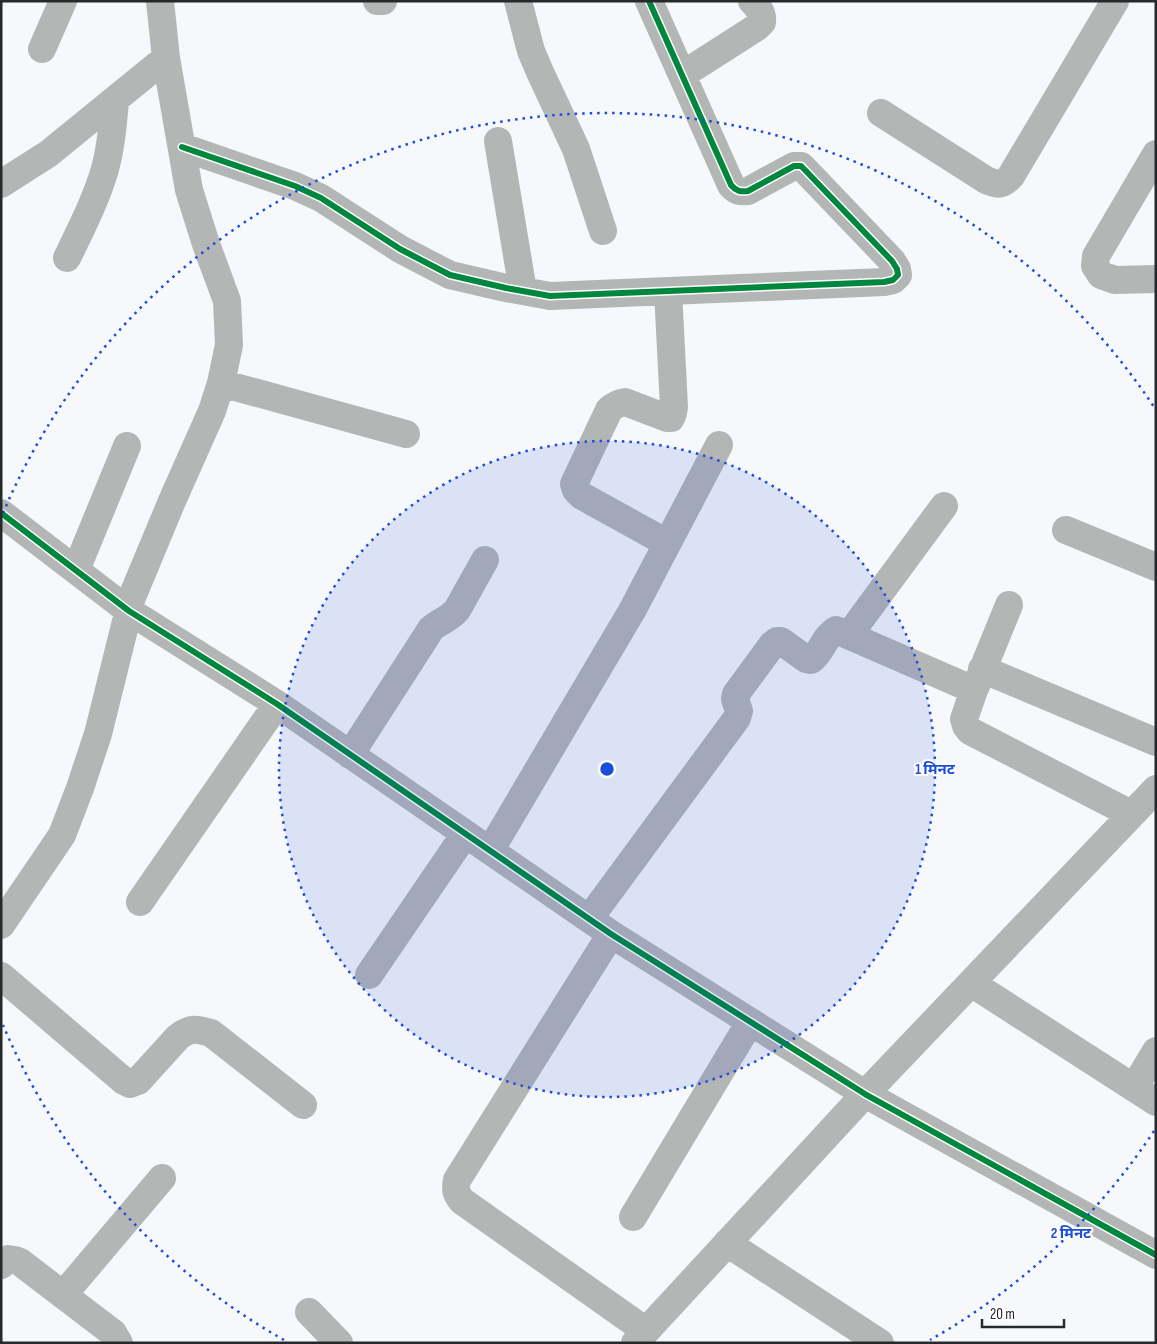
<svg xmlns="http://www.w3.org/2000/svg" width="1157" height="1344" viewBox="0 0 1157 1344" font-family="'Sofia Sans Condensed','Noto Sans Devanagari',sans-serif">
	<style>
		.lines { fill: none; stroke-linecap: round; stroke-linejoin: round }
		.minor { stroke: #b4b5b5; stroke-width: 28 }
		.cycleway-casing { stroke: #fff; stroke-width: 9 }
		.cycleway { stroke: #00873e; stroke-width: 6 }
		.ring { fill: none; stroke: #1d4ed8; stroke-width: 2.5; stroke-dasharray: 2.5 5 }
		.centre { fill: #1d4ed8; stroke: #fff; stroke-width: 2.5 }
		.ring-label { font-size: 15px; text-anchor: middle; font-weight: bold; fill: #1d4ed8; stroke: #fff; stroke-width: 4; stroke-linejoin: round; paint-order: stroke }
	</style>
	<rect width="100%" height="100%" fill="#f6f8fb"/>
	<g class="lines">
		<!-- minor -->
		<path class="minor" d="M 377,1 L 383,1
			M 518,1 L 531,51 L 540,72 L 576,149 L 603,231
			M 42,49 L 63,1
			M 682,75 L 757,27 L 762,22 C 763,12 758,8 752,1
			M 881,113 L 986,180 C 998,185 1002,186 1011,176 L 1115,1
			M 498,141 L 523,291
			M 182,147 L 295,186 L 321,198 L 400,249 L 450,275 L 506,288 L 550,296 L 884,282 L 893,280 L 898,275 L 897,269 L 892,261 L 805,170 L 801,166 L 794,166 L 748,191 C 740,192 736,191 731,185 L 649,1
			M 1156,154 L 1096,256 L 1095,266 L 1101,275 L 1115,280 L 1156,279
			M 1,184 L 48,154 L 166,58
			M 67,258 C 81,229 96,200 105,169 C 111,147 113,124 115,101
			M 221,383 L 406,434
			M 1,513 L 129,611 L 277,704 L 611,934 L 865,1094 L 1156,1255
			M 1066,530 L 1156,567
			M 667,543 L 582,496 L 576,490 L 574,484 L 609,410 C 614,405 618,403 625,402 L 667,418 L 671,418 L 673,413 L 674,407 L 668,291
			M 76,570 L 127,446
			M 849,635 L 944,506
			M 982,669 L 1156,742
			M 976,686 L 1009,605
			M 350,755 L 431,629 C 440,621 448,620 457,610 L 485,560
			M 490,851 L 633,609 L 719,445
			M 140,902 L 277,704
			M 589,919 L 737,718 L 739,711 L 735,699 L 736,694 L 772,645 L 777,641 L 781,641 L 806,659 L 811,660 C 822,652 824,637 836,630 L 974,690 L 964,719 L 966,726 L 970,731 L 1131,814
			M 1,925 L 62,835 L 80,788 L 98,734 L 132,597 L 172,501 L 212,411 L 221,383 L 229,345 L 227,301 L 206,244 L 189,190 L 166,58 L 160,1
			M 611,934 L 457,1180 C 455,1189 456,1194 462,1201 L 646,1331
			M 369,975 L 465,834
			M 1,976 L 124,1081 L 130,1084 L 138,1081 L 178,1037 C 191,1027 196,1029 211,1033 L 303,1105
			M 971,983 L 1156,1102
			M 1134,1088 L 1156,1051
			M 633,1217 L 750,1022
			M 727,1243 L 880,1343
			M 1,1265 L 8,1259 L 15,1260 L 20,1262 L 113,1333 L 119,1343
			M 63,1295 L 162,1178
			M 309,1312 L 339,1343
			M 635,1343 L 865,1094 L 1156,789"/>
		<defs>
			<path id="cycleway" d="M 182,147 L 295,186 L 321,198 L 400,249 L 450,275 L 506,288 L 550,296 L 884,282 L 893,280 L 898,275 L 897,269 L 892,261 L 805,170 L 801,166 L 794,166 L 748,191 C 740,192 736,191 731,185 L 649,1
				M 1,513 L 129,611 L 277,704 L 611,934 L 865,1094 L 1156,1255"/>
		</defs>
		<!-- cycleway casing -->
		<use href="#cycleway" class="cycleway-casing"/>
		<!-- cycleway -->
		<use href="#cycleway" class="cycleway"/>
	</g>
	<!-- distance rings -->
	<circle cx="607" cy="769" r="328" fill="#1d4ed8" fill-opacity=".12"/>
	<g class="ring">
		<circle cx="607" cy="769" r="328"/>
		<path d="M1154 1131A656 656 0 0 1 930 1340M284 1340A656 656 0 0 1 3 1025M3 513A656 656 0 0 1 1154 407"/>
	</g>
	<circle cx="607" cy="769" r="8" class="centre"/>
	<g class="ring-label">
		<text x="935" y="774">1 मिनट</text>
		<text x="1071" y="1238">2 मिनट</text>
	</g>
	<!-- border -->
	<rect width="1157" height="1344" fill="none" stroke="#28292b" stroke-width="5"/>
	<!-- scale -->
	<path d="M982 1319v8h82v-8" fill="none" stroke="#28292b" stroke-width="2.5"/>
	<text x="990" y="1319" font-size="15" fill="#28292b" stroke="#ffffff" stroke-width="4" paint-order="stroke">20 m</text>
</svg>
